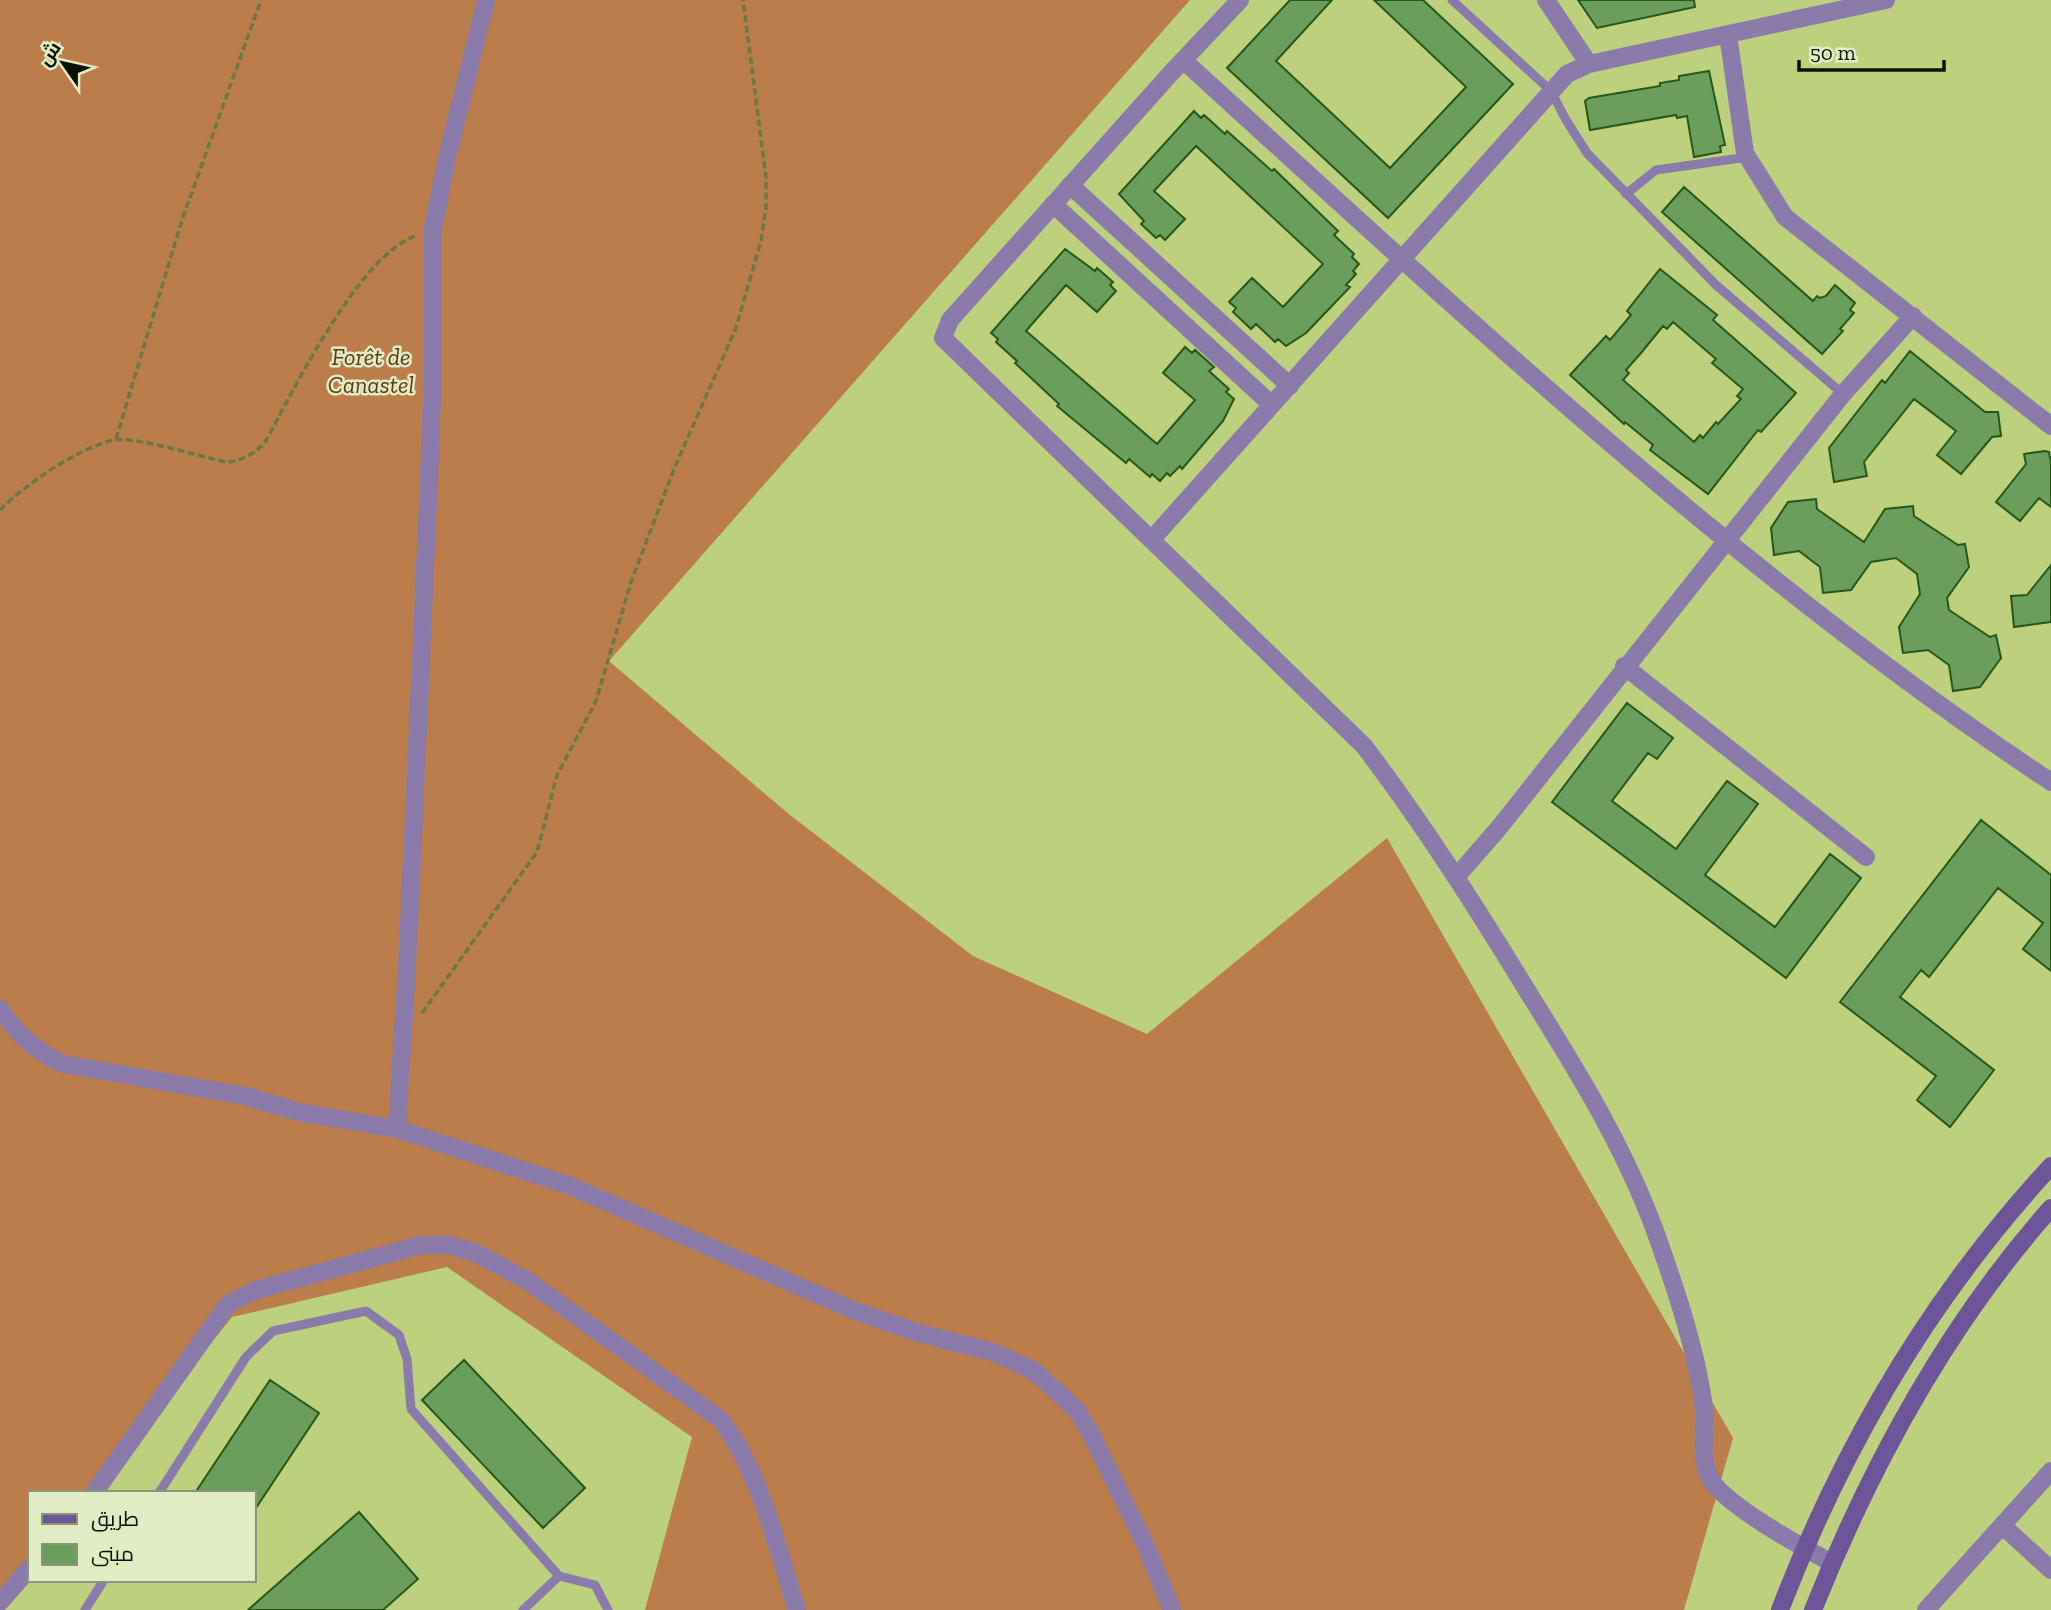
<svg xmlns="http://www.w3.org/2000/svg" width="2051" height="1610" viewBox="0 0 2051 1610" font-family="'Zilla Slab',Cairo,serif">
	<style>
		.forest { fill: #ba7d4b }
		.building { fill: #6b9e5d; stroke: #275718; stroke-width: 2; fill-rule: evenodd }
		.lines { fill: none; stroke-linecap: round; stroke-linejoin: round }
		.path { stroke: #6b7844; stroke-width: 3.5; stroke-dasharray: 7 3.5; stroke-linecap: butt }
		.lane { stroke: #8a7baa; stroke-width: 9 }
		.street { stroke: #8a7baa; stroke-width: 18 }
		.secondary { stroke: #6e559a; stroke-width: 18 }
		.labels { text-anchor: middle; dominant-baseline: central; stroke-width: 5; stroke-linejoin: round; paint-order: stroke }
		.park-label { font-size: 24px; font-style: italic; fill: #603710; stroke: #e2ecc4 }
	</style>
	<rect width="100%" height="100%" fill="#bdd07e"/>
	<!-- forest -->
	<path class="forest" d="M 0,0 L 1190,0 L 609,661 L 790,815 L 973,956 L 1147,1034 L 1387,838 L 1733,1438 L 1684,1610 L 645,1610 L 692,1437 L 447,1267 L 232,1317 L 89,1493 L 30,1493 L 30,1566 L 0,1603 Z"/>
	<!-- building -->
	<path class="building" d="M 1290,0 L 1332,0 L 1276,61 L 1390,168 L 1466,87 L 1374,0 L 1423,0 L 1513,84 L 1388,218 L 1227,68 Z
		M 1578,0 L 1694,0 L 1695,7 L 1597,28 Z
		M 1709,71 L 1725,145 L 1720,146 L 1721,152 L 1694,157 L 1687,116 L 1677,118 L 1676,115 L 1590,130 L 1585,101 L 1589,98 L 1660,86 L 1660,83 L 1679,80 L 1679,76 Z
		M 1194,111 L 1201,118 L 1204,115 L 1225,134 L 1227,131 L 1272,171 L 1274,169 L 1338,231 L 1334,235 L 1354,254 L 1352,257 L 1359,264 L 1353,271 L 1356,274 L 1346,285 L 1350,287 L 1306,333 L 1286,346 L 1278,339 L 1275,342 L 1256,324 L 1251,329 L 1233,312 L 1236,308 L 1229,302 L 1252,278 L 1283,307 L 1323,264 L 1196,146 L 1154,191 L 1185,219 L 1165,240 L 1160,235 L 1156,238 L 1141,224 L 1144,221 L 1119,194 Z
		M 1684,187 L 1813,301 L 1817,296 L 1820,298 L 1826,296 L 1835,285 L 1855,303 L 1850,310 L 1854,313 L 1840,329 L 1843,331 L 1822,354 L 1662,212 Z
		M 1065,249 L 1095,271 L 1097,268 L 1113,282 L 1110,285 L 1116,291 L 1097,312 L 1066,285 L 1026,331 L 1157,444 L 1195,400 L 1163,373 L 1185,347 L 1192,353 L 1195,350 L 1214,367 L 1209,371 L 1229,389 L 1226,392 L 1234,399 L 1223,421 L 1182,469 L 1180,466 L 1170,476 L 1167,473 L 1160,481 L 1152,474 L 1150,477 L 1129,459 L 1126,463 L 1057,406 L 1059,404 L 1015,363 L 1017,361 L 996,342 L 998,339 L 991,333 Z
		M 1660,269 L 1717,315 L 1713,320 L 1796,393 L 1761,432 L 1758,430 L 1708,494 L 1650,450 L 1653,445 L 1625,422 L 1624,424 L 1570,375 L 1606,336 L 1610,340 L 1631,315 L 1627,311 ZM 1673,322 L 1716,359 L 1712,363 L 1743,389 L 1737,396 L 1741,399 L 1718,424 L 1716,422 L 1703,438 L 1700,435 L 1694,442 L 1623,380 L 1629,373 L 1626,370 L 1641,353 L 1663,326 L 1667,329 Z
		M 1910,351 L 1985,412 L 1998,412 L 2001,436 L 1992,437 L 1961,474 L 1937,455 L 1956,431 L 1914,399 L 1864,462 L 1867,476 L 1834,482 L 1829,448 L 1882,380 L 1885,383 Z
		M 2045,451 L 2049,452 L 2051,463 L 2051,507 L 2039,498 L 2020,521 L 1996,502 L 2026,464 L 2024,454 Z
		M 1816,499 L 1817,509 L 1864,542 L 1885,509 L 1913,506 L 1914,516 L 1958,545 L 1965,544 L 1969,567 L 1947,598 L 1949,610 L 1990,637 L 1996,635 L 2001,658 L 1980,687 L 1953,691 L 1949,665 L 1928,650 L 1903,653 L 1899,627 L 1920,594 L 1917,574 L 1896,558 L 1871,562 L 1851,590 L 1823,593 L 1820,567 L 1799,551 L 1774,555 L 1771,528 L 1788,502 Z
		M 2051,565 L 2051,622 L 2014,627 L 2011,596 L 2027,595 Z
		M 1627,703 L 1673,738 L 1657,759 L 1648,753 L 1612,801 L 1676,849 L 1727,781 L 1758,804 L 1705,875 L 1775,927 L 1830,854 L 1861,878 L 1786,978 L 1552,802 Z
		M 1981,820 L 2051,875 L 2051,971 L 2023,949 L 2043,923 L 1998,888 L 1929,977 L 1921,970 L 1900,997 L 1994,1070 L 1950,1127 L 1917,1100 L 1936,1076 L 1840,1002 Z
		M 464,1360 L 585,1488 L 543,1528 L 422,1400 Z
		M 270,1380 L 319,1413 L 254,1511 L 254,1493 L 195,1493 Z
		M 359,1512 L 418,1579 L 383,1610 L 248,1610 Z"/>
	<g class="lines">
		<!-- path -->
		<path class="path" d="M 116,439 L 182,220 L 261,0
			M 0,510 C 24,485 80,447 114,440 C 133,436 203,457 226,462 C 242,461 251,455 264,444 C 294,390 357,258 415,236
			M 422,1013 L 537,852 L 557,775 L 596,701 L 631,582 L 674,469 L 736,328 L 761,241 L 766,207 L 766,177 L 743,0"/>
		<!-- lane -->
		<path class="lane" d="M 1452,0 L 1551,91 L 1566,120 L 1587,153 L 1716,285 L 1843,394
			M 1626,194 L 1656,170 L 1748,157
			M 159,1493 L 246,1357 L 273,1331 L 366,1311 L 399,1335 L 407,1359 L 411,1409 L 559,1576 L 595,1585 L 608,1610
			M 85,1610 L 104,1580
			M 523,1610 L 559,1576"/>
		<!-- street -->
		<path class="street" d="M 1240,0 L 1171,73 L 950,320 L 943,338 L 1364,746 C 1424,825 1476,907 1528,992 C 1578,1072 1626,1149 1658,1239 C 1677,1293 1696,1349 1704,1407 C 1706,1428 1699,1461 1711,1480 C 1727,1506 1803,1548 1832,1563
			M 1546,0 L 1589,64
			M 1728,35 L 1745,153 L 1785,217 L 2051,426
			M 1183,60 C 1461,313 1737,573 2051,782
			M 1070,185 L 1290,386
			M 1053,204 L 1272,405
			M 1153,538 L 1567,74 L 1589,64 L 1886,0
			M 1624,666 L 1866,857
			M 1457,876 L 1498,829 L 1843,394 L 1913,316
			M 0,1009 C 18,1035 34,1050 63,1064 L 245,1096 L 299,1112 L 397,1129 L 568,1185 L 853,1310 L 915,1332 L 996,1353 L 1034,1371 L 1077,1410 L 1090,1432 L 1145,1544 L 1172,1610
			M 397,1129 L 408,948 L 427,526 L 433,375 L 433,229 L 446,162 L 486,0
			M 94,1493 L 228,1304 L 256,1290 L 421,1245 L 449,1245 L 476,1253 L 528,1281 L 721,1420 C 762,1475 776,1546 797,1610
			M 2003,1526 L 2051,1570
			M 0,1602 L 30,1568
			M 1926,1610 L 2051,1471"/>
		<!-- secondary -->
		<path class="secondary" d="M 1780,1610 C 1843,1445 1931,1296 2051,1166
			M 1813,1610 C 1871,1465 1947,1325 2051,1208"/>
	</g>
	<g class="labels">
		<!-- park labels -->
		<g class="park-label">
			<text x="371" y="356">Forêt de<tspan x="371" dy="28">Canastel</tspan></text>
		</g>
	</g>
	<!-- legend -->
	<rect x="28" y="1491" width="228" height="91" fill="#e2ecc4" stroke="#8c9476" stroke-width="2"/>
	<rect x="42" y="1514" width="35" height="10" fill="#6e559a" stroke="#8c9476" stroke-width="2"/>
	<text x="91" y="1526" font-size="21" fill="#0b1000">طريق</text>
	<rect x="42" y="1544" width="35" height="21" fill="#6b9e5d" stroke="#8c9476" stroke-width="2"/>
	<text x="91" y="1561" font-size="21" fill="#0b1000">مبنى</text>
	<!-- north arrow -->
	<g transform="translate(63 63) rotate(304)" stroke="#e2ecc4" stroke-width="5" paint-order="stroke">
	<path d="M0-5L12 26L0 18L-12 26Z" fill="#0b1000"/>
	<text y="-10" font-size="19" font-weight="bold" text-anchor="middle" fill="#0b1000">ش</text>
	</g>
	<!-- scale -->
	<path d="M1799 60v10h145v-10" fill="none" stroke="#0b1000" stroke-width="3.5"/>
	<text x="1810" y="60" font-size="21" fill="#0b1000" stroke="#e2ecc4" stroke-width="5" paint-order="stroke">50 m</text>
</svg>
